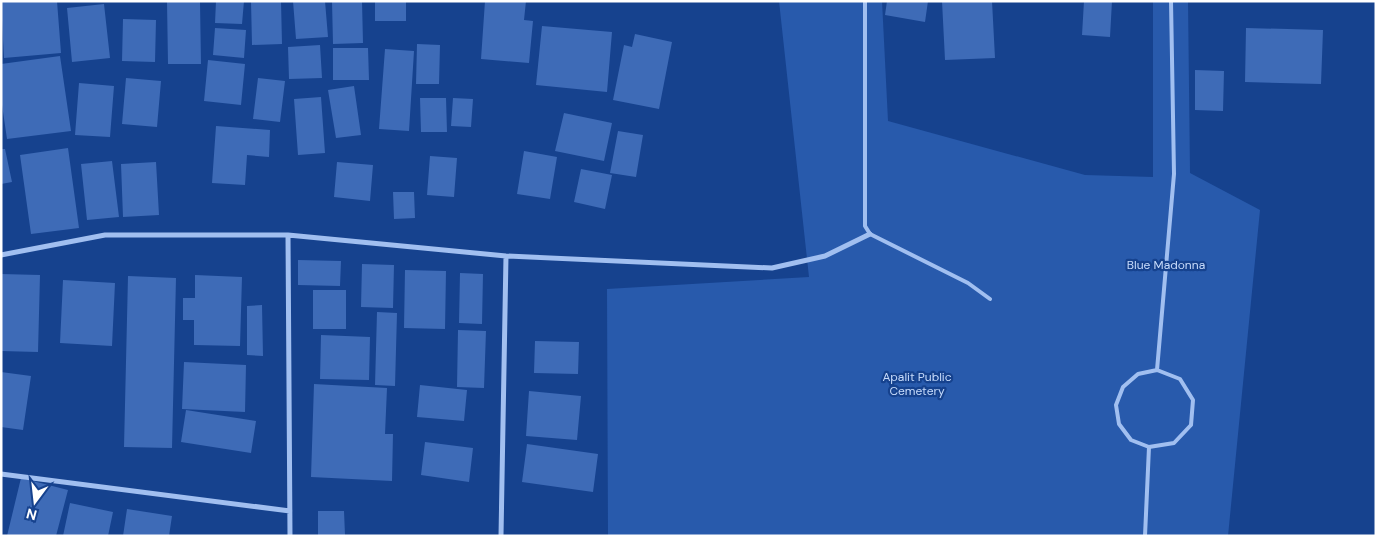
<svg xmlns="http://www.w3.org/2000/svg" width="1377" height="537" viewBox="0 0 1377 537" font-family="'DM Sans',sans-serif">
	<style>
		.green { fill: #285aac }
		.building { fill: #3e6bb7 }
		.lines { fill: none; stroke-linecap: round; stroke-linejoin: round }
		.service { stroke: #a1bff0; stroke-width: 4 }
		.minor { stroke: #a1bff0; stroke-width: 5 }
		.labels { text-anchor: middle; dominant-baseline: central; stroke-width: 4.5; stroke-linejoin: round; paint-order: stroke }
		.park-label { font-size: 12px; fill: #c7dbfb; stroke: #16428e }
	</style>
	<rect width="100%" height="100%" fill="#16428e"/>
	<!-- green -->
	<path class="green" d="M 779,1 L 882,1 L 888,121 L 1085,175 L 1153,177 L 1153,1 L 1188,1 L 1190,173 L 1260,210 L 1228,536 L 608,536 L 607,289 L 809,277 Z"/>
	<!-- building -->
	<path class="building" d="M 1,1 L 57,1 L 61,53 L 4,58 Z
		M 216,1 L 244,1 L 242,24 L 215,23 Z
		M 251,1 L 281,1 L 282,44 L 252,45 Z
		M 293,1 L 325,1 L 328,37 L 296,39 Z
		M 332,1 L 362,1 L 363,43 L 333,44 Z
		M 375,1 L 406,1 L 406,21 L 375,21 Z
		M 485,1 L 526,1 L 524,20 L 533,21 L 529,63 L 481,59 Z
		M 887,1 L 928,1 L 925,22 L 885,15 Z
		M 942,1 L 992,1 L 995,58 L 945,60 Z
		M 1084,1 L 1112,1 L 1110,37 L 1082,35 Z
		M 167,2 L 200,2 L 201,64 L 168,64 Z
		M 104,4 L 110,58 L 72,62 L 67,8 Z
		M 123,19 L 156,20 L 155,62 L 122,61 Z
		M 542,26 L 612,32 L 607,92 L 536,85 Z
		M 215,28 L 246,30 L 244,58 L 213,55 Z
		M 1246,28 L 1323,30 L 1321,84 L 1245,82 Z
		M 635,34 L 672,42 L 659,109 L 613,100 L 624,45 L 632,47 Z
		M 417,44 L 440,45 L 439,84 L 416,84 Z
		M 320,45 L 322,78 L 289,79 L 288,47 Z
		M 333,48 L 368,48 L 369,80 L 333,80 Z
		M 385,49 L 414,51 L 409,131 L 379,129 Z
		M 60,56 L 71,131 L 7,139 L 1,98 L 1,64 Z
		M 208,60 L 245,64 L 241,105 L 204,101 Z
		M 1195,70 L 1224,71 L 1223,111 L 1195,110 Z
		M 126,78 L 161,81 L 157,127 L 122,124 Z
		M 258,78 L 285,81 L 280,122 L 253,119 Z
		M 79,83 L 114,86 L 110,137 L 75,135 Z
		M 354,86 L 361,135 L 336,138 L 328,90 Z
		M 321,97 L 325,153 L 298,155 L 294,99 Z
		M 420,98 L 446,98 L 447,132 L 421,132 Z
		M 453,98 L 473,99 L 471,127 L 451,126 Z
		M 564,113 L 612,123 L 604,161 L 555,151 Z
		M 216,126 L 270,130 L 269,157 L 247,155 L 245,185 L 212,183 Z
		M 618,131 L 643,135 L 636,177 L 610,173 Z
		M 68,148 L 79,228 L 31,234 L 20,155 Z
		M 1,149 L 5,149 L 12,182 L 1,184 Z
		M 524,151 L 557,157 L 550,199 L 517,194 Z
		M 430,156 L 457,158 L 454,197 L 427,195 Z
		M 112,161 L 119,217 L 87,220 L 81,164 Z
		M 156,162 L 159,215 L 123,217 L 121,164 Z
		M 337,162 L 373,165 L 370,201 L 334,197 Z
		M 581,169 L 612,175 L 605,209 L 574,202 Z
		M 393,192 L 414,192 L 415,218 L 394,219 Z
		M 298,260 L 341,261 L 340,286 L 298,285 Z
		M 362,264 L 394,265 L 393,308 L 361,307 Z
		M 405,270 L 446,271 L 445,329 L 404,328 Z
		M 460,273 L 483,274 L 482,324 L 459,323 Z
		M 1,274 L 40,275 L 38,352 L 1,351 Z
		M 195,275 L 242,277 L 240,346 L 194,345 L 194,320 L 183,320 L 183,298 L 195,298 Z
		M 128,276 L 176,278 L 172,448 L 124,447 Z
		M 63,280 L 115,283 L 112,346 L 60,343 Z
		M 313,290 L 346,290 L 346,329 L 313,329 Z
		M 262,305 L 263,356 L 247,355 L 247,306 Z
		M 377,312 L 397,313 L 395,386 L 375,385 Z
		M 458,330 L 486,331 L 484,388 L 457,387 Z
		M 321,335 L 370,337 L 369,380 L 320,379 Z
		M 535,341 L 579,342 L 578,374 L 534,373 Z
		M 184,362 L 246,365 L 245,412 L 182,409 Z
		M 1,372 L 31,376 L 23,430 L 1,427 Z
		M 314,384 L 387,388 L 385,434 L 393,434 L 392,481 L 311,477 Z
		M 420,385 L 467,390 L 464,421 L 417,417 Z
		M 529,391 L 581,396 L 577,440 L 526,436 Z
		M 186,410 L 256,421 L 251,453 L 181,442 Z
		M 425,442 L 473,448 L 469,482 L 421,475 Z
		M 527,444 L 598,454 L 593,492 L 522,482 Z
		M 21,478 L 68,490 L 56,536 L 7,536 Z
		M 70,503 L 113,512 L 108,536 L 63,536 Z
		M 127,509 L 172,516 L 169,536 L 123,536 Z
		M 318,511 L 344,511 L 345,535 L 318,535 Z"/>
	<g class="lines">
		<!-- service -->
		<path class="service" d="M 865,1 L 865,226 L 870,234 L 968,283 L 990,299
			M 1157,370 L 1174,174 L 1171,1
			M 1157,370 L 1180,379 L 1193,400 L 1191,425 L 1174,443 L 1149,447 L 1131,440 L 1119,424 L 1116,405 L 1123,387 L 1138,374 Z
			M 1145,536 L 1149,447"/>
		<!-- minor -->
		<path class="minor" d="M 288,235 L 290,536
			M 1,255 L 105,235 L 288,235 L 506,256 L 772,268 L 825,256 L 870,234
			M 1,474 L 290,511
			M 501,536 L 506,256"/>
	</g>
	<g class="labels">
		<!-- park labels -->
		<g class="park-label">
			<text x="1166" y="265">Blue Madonna</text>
			<text x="917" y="377">Apalit Public<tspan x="917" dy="14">Cemetery</tspan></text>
		</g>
	</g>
	<!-- border -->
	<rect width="1377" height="537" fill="none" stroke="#ffffff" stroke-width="5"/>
	<!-- north arrow -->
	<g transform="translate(35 502) rotate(195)" stroke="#16428e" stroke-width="4" paint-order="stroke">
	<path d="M0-4L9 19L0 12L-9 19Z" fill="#ffffff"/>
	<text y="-8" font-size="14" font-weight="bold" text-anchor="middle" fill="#ffffff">N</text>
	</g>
</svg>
